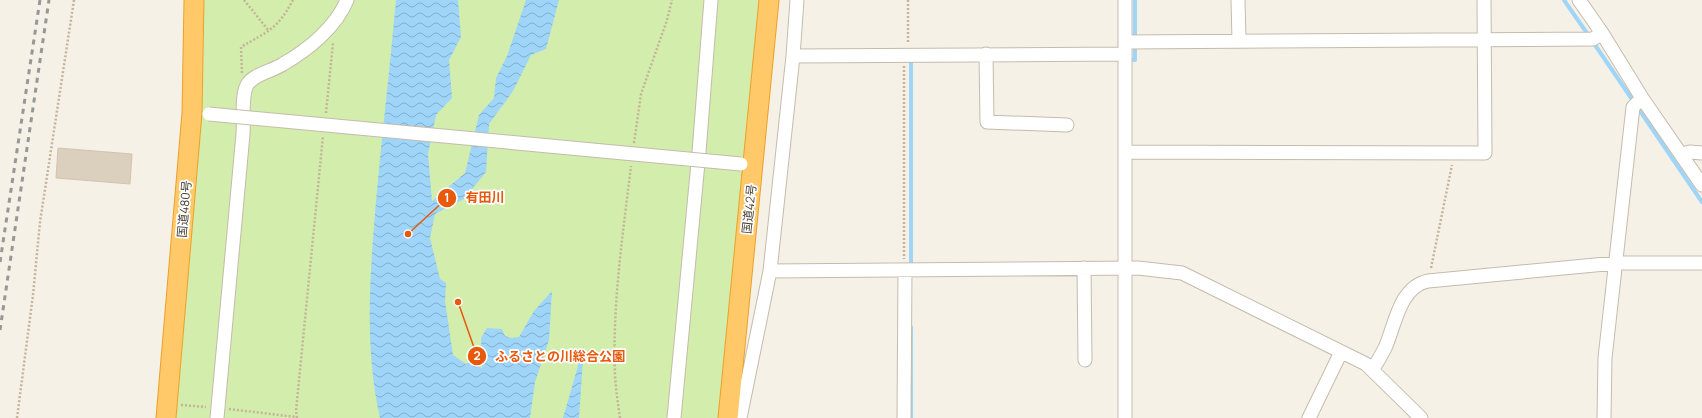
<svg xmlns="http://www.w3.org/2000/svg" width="1702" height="418" viewBox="0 0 1702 418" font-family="Manrope,'Noto Sans JP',sans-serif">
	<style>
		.green { fill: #d2edac }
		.water { fill: url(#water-waves) }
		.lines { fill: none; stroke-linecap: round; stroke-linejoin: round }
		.stream { stroke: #9ed5f8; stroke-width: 4 }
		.building { fill: #dbcfbe; stroke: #d4c4ae }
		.minor-casing { stroke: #c5bbac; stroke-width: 15 }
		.highway-casing { stroke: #eda029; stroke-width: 21 }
		.path { stroke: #c5b498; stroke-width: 2.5; stroke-dasharray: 2 2; stroke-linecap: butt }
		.minor { stroke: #fff; stroke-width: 13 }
		.highway { stroke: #ffc969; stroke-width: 19 }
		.rail { stroke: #979797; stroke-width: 3; stroke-dasharray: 5 5; stroke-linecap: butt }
		.minor-bridge-casing { stroke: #c5bbac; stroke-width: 15; stroke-linecap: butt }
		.minor-bridge { stroke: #fff; stroke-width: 13 }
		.labels { text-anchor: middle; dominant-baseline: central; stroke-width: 3.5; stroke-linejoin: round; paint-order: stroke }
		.street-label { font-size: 12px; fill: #494135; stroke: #fff }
		.leader { fill: none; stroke: #e8590c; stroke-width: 1.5 }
		.callout-dot { fill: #e8590c; stroke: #fff; stroke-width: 1.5 }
		.mark-label { font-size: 12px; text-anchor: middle; font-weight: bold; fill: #fff }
		.callout-label { font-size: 13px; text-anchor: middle; font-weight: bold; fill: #e8590c; stroke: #fff; stroke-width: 3.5; stroke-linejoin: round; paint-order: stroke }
	</style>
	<defs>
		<pattern id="water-waves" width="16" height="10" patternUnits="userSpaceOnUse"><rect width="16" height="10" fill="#9ed5f8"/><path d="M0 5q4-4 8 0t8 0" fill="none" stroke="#83aeca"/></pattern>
	</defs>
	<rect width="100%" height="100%" fill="#f5f1e7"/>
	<!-- green -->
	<path class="green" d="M 204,0 L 764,0 L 723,418 L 172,418 L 199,147 L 203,82 Z"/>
	<!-- water -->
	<path class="water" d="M 396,0 L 458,0 L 461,37 L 449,60 L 452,98 L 436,115 L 428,154 L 432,201 L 465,173 L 479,115 L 494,98 L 496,78 L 507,56 L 526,0 L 559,0 L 546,49 L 531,55 L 513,91 L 489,124 L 486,172 L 464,199 L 435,214 L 430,238 L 440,279 L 446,283 L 445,301 L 453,355 L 466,364 L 475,361 L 482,369 L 481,338 L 487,328 L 502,329 L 505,336 L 511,338 L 519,337 L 534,311 L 552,291 L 549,340 L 535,382 L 530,418 L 380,418 C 364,347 370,274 376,201 C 382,134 390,67 396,0 Z
		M 584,345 L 579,418 L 563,418 Z"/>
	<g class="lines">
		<!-- stream -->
		<path class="stream" d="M 1564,0 L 1589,36
			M 1593,42 L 1702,202
			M 911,58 L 911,268
			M 1127,59 L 1135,60 L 1135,0
			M 911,418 L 911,327"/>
	</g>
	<!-- building -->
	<path class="building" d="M 58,148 L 132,154 L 130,184 L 56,178 Z"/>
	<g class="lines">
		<defs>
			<path id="minor" d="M 1238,0 L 1239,40
				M 1579,0 L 1602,33 L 1642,98 L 1702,185
				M 1125,42 L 1593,39 L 1602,33
				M 986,54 L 987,122 L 1067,125
				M 793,56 L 1125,54
				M 1125,152 L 1485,153 L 1484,0
				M 1681,154 L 1690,152 L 1702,153
				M 1084,268 L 1085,360
				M 770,271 L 1138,268 L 1182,273 L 1366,364 L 1421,418
				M 1372,370 C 1377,363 1381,356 1385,348 C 1395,326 1399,287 1428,281 L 1616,263 L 1702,263
				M 217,418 L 243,134 C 244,122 241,96 247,85 C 253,74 273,71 283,64 C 308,50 336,27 347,0
				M 674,418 L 699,152 L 711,0
				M 740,418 L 770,271 L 793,56 L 797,0
				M 904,418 L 905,270
				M 1125,418 L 1125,0
				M 1309,418 L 1341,352
				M 1604,418 L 1605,358 L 1633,107 L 1642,98"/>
			<path id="highway" d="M 166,418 L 192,113 L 194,0
				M 728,418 L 769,0"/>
		</defs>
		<!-- minor casing -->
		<use href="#minor" class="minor-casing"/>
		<!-- highway casing -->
		<use href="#highway" class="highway-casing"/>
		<!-- path -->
		<path class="path" d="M 244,0 L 269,31
			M 908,0 L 908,44
			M 904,66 L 904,259
			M 242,73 L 241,47 C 268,31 277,30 293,0
			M 326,113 L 333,43
			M 634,143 L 641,94 L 667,20 L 672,0
			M 1431,268 L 1452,165
			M 181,405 L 206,407
			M 229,409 L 296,417
			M 17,418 L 33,295 L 40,222 L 74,0
			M 297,418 L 296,411 L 323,136
			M 620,418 C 618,404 616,390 615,375 C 612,307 623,233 631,166"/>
		<!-- minor -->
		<use href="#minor" class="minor"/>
		<!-- highway -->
		<use href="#highway" class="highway"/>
		<!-- rail -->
		<path class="rail" d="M 0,262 L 40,0
			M 0,330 L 49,0"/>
		<defs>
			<path id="minor-bridge" d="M 209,114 L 741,164"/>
		</defs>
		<!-- minor-bridge casing -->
		<use href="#minor-bridge" class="minor-bridge-casing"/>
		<!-- minor-bridge -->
		<use href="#minor-bridge" class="minor-bridge"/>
	</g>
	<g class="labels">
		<!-- street labels -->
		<g class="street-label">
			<text transform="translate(184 209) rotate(-85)">国道480号</text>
			<text transform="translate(749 209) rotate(-84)">国道42号</text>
		</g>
	</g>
	<!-- callouts -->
	<path class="leader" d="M408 234L447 198M458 302L477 356"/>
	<g class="callout-dot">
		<circle cx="408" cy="234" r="4"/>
		<circle cx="458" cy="302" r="4"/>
		<circle cx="447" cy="198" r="10"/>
		<circle cx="477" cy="356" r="10"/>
	</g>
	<g class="mark-label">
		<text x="447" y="202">1</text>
		<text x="477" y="360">2</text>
	</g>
	<g class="callout-label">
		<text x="485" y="202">有田川</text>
		<text x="560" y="361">ふるさとの川総合公園</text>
	</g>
</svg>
